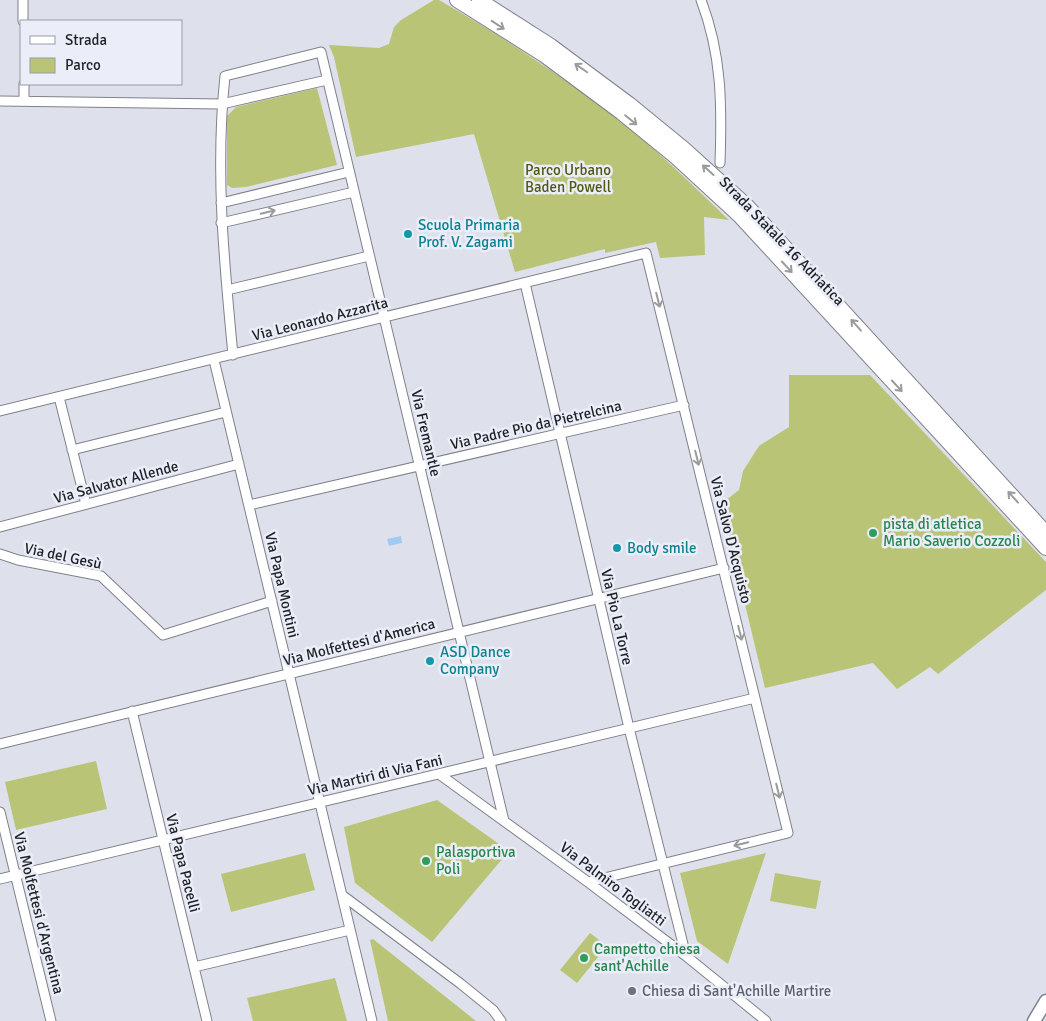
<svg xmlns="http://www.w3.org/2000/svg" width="1046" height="1021" viewBox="0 0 1046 1021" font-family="Signika,sans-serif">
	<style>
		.green { fill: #b9c476 }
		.water { fill: #a1caf2 }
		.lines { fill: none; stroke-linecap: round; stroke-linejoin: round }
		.minor-casing { stroke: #7f818b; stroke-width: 11 }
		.secondary-casing { stroke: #7f818b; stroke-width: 15 }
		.trunk-casing { stroke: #7f818b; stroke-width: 16 }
		.minor { stroke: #fff; stroke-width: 9 }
		.secondary { stroke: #fff; stroke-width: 12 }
		.trunk { stroke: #fff; stroke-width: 14 }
		.oneway { stroke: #9a9b9c }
		.culture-dot { fill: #0f9aa8; stroke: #ebeef9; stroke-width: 2 }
		.leisure-dot { fill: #2e9e5b; stroke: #ebeef9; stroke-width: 2 }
		.worship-dot { fill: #6b7280; stroke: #ebeef9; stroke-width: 2 }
		.labels { text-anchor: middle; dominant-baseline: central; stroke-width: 5; stroke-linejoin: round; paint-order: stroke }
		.park-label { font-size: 15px; fill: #515814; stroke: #ebeef9 }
		.culture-label { font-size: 15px; fill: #0d838f; stroke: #ebeef9; text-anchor: start }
		.street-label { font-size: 15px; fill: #1f2024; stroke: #ebeef9 }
		.leisure-label { font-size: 15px; fill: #27864d; stroke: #ebeef9; text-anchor: start }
		.worship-label { font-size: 15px; fill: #5b616d; stroke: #ebeef9; text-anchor: start }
	</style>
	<rect width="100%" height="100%" fill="#dee1eb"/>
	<!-- green -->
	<path class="green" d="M 434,0 L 439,0 C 503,37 564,77 622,123 C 660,152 694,187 729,220 L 704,217 L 705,255 L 660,258 L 656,242 L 605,253 L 605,249 L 515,272 L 474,134 L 356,157 L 334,57 L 329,45 L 379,48 L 389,44 L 394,27 L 401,20 Z
		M 317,88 L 337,165 L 246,187 L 232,188 L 227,185 L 227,116 L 236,107 Z
		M 789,375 L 870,375 L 1046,562 L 1046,590 L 938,674 L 930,667 L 897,689 L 873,663 L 765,688 L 721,504 L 739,490 L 743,471 L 759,446 L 789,427 Z
		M 96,761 L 107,809 L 16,830 L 5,782 Z
		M 437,800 L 509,851 L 432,942 L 355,883 L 344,827 Z
		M 305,853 L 315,890 L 231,912 L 221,874 Z
		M 766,853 L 728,964 L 697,941 L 680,873 Z
		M 775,873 L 821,881 L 816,909 L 770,901 Z
		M 590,933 L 607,946 L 577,983 L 560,970 Z
		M 373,939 L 476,1021 L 388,1021 L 370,940 Z
		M 335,978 L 347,1021 L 253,1021 L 247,998 Z"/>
	<!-- water -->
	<path class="water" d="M 401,536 L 402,543 L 389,546 L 387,539 Z"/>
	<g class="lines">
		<defs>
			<path id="minor" d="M 23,0 L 23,21
				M 701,0 C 722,55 722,105 720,163
				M 24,84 L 24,101
				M 0,101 L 222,104 L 327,80
				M 221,203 L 349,172
				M 221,223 L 354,192
				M 525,283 L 629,728 L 686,956
				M 227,290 L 369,256
				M 233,355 C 224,262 215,169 225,76 L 321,52 L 504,821
				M 214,360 L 372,1021
				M 59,397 L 86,504
				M 0,411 L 646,253 L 788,833 L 588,882
				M 72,450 L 226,412
				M 249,505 L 684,405
				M 0,527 L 239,464
				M 0,554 L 18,560 L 101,576 L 163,635 L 272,601
				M 132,711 L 207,1021
				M 0,744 L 724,568
				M 439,774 L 588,882 L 686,956 L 766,1021
				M 0,812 L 51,1021
				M 0,879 L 755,698
				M 342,895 L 461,984 L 493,1010 L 501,1021
				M 194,967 L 350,930"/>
			<path id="secondary" d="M 1034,1021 L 1046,1001"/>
			<path id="trunk" d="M 457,0 L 544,55 L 622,113 L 676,157 L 739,215 L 1046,548
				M 479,0 L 551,46 L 629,104 L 684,149 L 747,206 L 1046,533"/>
		</defs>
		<!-- minor casing -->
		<use href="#minor" class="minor-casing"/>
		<!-- secondary casing -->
		<use href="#secondary" class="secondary-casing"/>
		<!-- trunk casing -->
		<use href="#trunk" class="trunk-casing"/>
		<!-- minor -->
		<use href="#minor" class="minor"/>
		<!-- secondary -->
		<use href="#secondary" class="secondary"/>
		<!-- trunk -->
		<use href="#trunk" class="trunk"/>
	</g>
	<!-- one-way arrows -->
	<defs><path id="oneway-shaft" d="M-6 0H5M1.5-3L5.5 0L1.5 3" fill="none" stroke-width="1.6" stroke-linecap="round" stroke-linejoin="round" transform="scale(1.25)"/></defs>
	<g class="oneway">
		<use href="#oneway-shaft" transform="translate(498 25) rotate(33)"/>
		<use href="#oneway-shaft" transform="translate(581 68) rotate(-145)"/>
		<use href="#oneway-shaft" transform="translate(631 120) rotate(39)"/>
		<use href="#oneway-shaft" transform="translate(708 170) rotate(-138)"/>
		<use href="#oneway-shaft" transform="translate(268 212) rotate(-13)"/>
		<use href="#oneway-shaft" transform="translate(787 267) rotate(47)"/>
		<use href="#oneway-shaft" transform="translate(658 300) rotate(76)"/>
		<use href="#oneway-shaft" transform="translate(856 325) rotate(-132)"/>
		<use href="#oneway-shaft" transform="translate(897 386) rotate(47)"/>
		<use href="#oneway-shaft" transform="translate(697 458) rotate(76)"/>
		<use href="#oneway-shaft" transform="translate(1013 497) rotate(-132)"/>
		<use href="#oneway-shaft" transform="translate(740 633) rotate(76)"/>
		<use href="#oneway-shaft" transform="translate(778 791) rotate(76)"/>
		<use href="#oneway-shaft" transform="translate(741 844) rotate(167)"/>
	</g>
	<!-- markers -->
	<g class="culture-dot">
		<circle cx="408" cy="234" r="5"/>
		<circle cx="617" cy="548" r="5"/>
		<circle cx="430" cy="661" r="5"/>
	</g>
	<g class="leisure-dot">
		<circle cx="873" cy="533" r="5"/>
		<circle cx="426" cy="861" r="5"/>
		<circle cx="584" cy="958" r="5"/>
	</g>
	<circle class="worship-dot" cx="632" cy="991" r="5"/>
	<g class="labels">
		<!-- park labels -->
		<g class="park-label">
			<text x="568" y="170">Parco Urbano<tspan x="568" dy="17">Baden Powell</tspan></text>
		</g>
		<!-- culture labels -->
		<g class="culture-label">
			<text x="418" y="225">Scuola Primaria<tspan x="418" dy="17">Prof. V. Zagami</tspan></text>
			<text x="627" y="548">Body smile</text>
			<text x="440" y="652">ASD Dance<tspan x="440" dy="17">Company</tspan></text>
		</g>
		<!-- street labels -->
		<g class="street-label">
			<text transform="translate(782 241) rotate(46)">Strada Statale 16 Adriatica</text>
			<text transform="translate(320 319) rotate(-14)">Via Leonardo Azzarita</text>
			<text transform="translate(536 425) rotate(-13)">Via Padre Pio da Pietrelcina</text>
			<text transform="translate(426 433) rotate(77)">Via Fremantle</text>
			<text transform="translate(116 482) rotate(-15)">Via Salvator Allende</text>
			<text transform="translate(731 540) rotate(76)">Via Salvo D'Acquisto</text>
			<text transform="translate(63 556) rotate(12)">Via del Gesù</text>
			<text transform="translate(282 585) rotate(77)">Via Papa Montini</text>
			<text transform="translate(617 617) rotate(77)">Via Pio La Torre</text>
			<text transform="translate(359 642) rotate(-14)">Via Molfettesi d'America</text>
			<text transform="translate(375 775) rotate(-13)">Via Martiri di Via Fani</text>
			<text transform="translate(183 863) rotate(76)">Via Papa Pacelli</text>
			<text transform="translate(613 884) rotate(37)">Via Palmiro Togliatti</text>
			<text transform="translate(39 913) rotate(76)">Via Molfettesi d'Argentina</text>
		</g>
		<!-- leisure labels -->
		<g class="leisure-label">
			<text x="883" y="524">pista di atletica<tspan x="883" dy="17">Mario Saverio Cozzoli</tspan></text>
			<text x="436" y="852">Palasportiva<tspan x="436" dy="17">Poli</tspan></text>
			<text x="594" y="949">Campetto chiesa<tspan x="594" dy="17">sant'Achille</tspan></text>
		</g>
		<!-- worship labels -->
		<g class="worship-label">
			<text x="642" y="991">Chiesa di Sant'Achille Martire</text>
		</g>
	</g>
	<!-- legend -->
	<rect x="20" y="20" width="162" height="65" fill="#ebeef9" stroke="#999ca4"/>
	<rect x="30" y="36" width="25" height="8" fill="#ffffff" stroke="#999ca4"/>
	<text x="65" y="45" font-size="15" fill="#1f2024">Strada</text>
	<rect x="30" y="58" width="25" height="15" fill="#b9c476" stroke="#999ca4"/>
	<text x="65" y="70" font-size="15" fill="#1f2024">Parco</text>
</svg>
